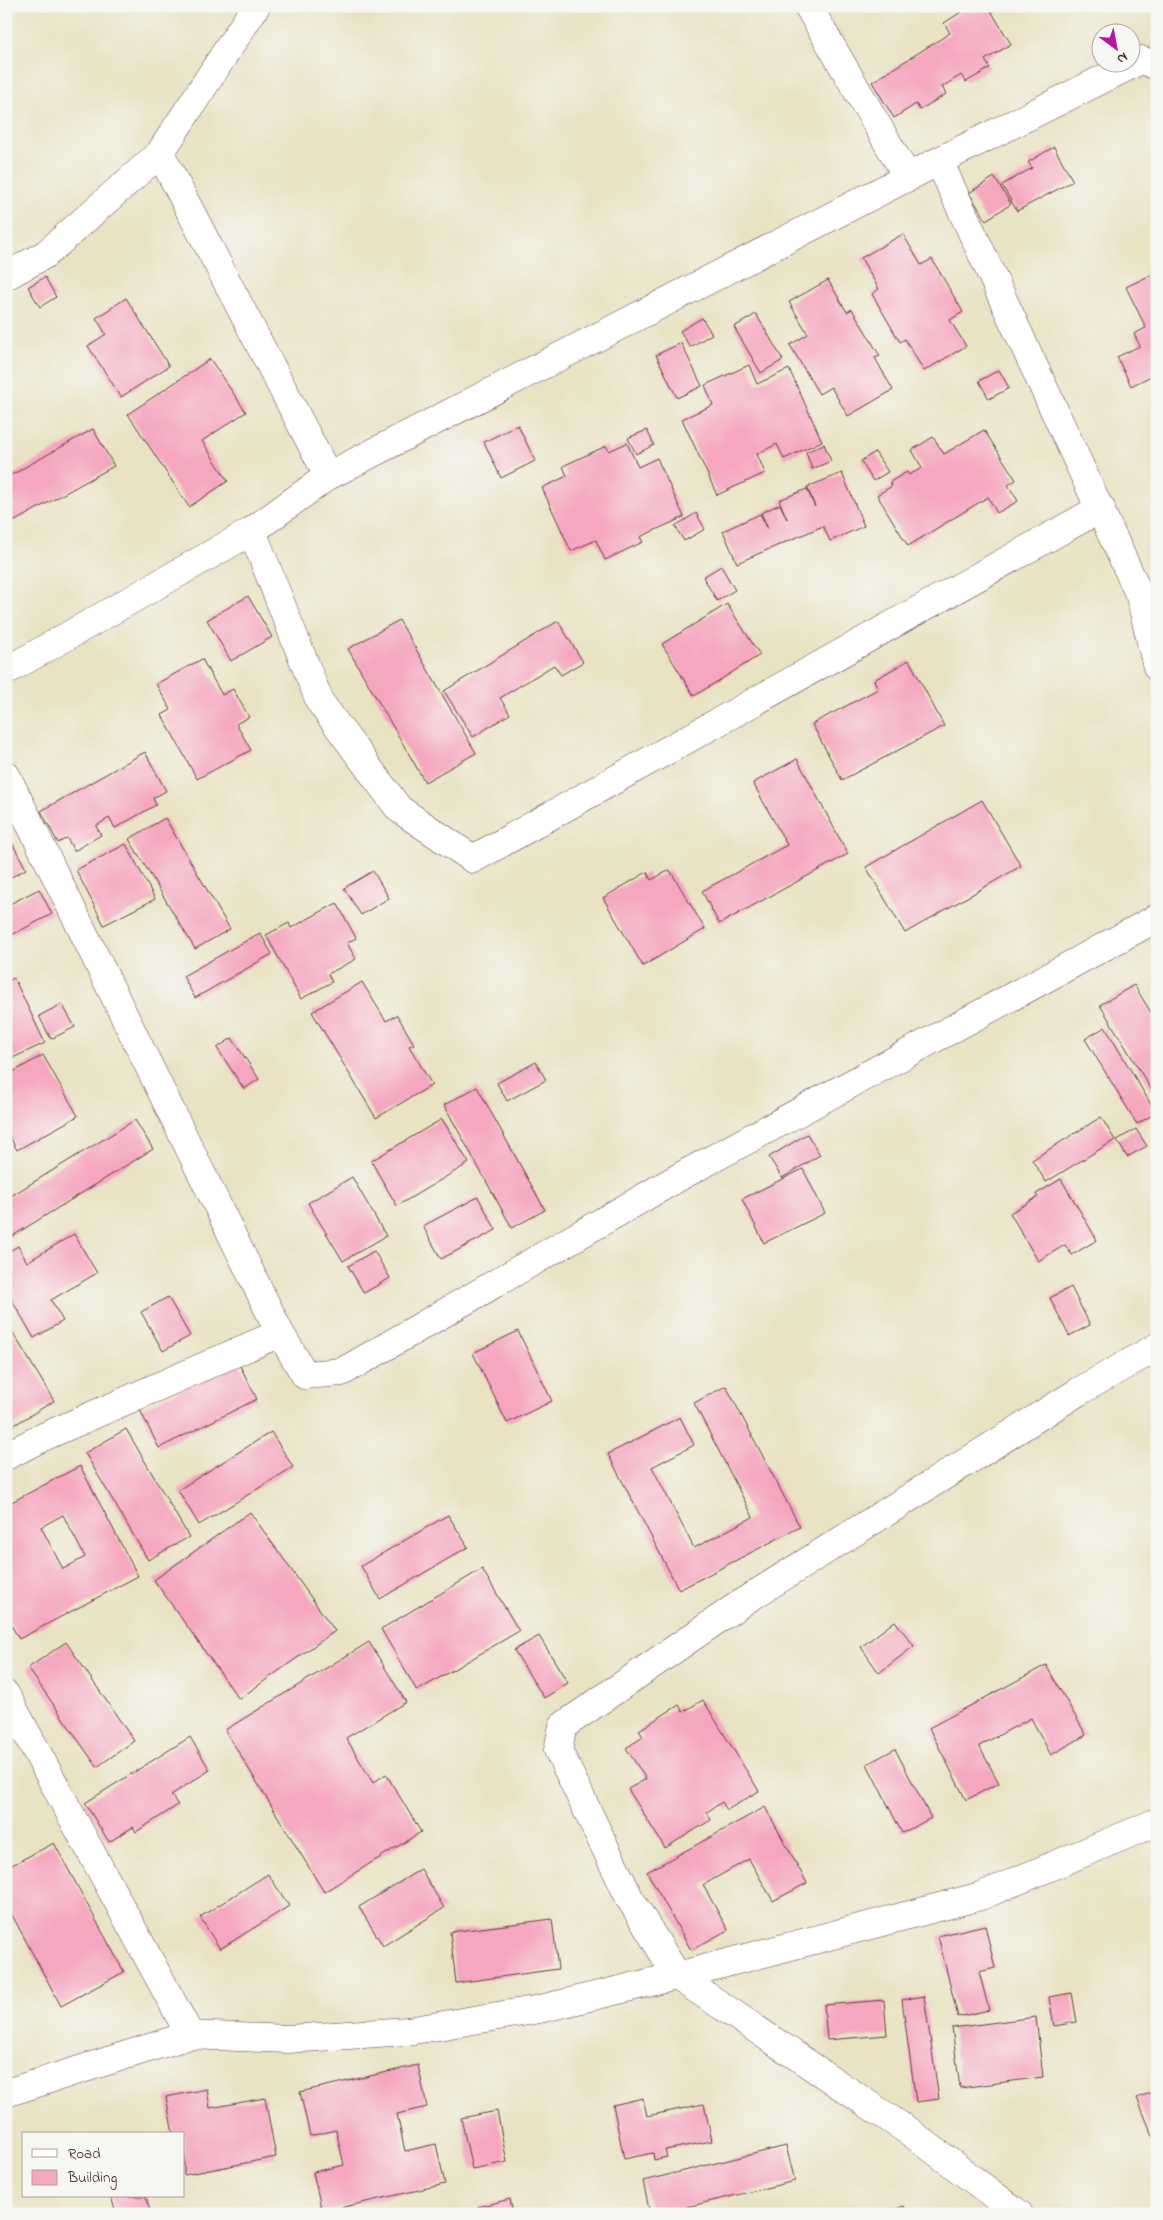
<svg xmlns="http://www.w3.org/2000/svg" width="1163" height="2220" viewBox="0 0 1163 2220" font-family="'Indie Flower',sans-serif">
	<style>
		.building { fill: #f5a7bf; fill-rule: evenodd }
		.lines { fill: none; stroke-linecap: round; stroke-linejoin: round }
		.street-casing { stroke: #623c42; stroke-width: 29 }
		.street { stroke: #fff; stroke-width: 28 }
	</style>
	<rect width="100%" height="100%" fill="#f6f6f2"/>
	<filter id="ink" filterUnits="userSpaceOnUse"><feTurbulence type="fractalNoise" baseFrequency=".02" numOctaves="2"/><feDisplacementMap in="SourceGraphic" scale="10" xChannelSelector="R" yChannelSelector="G"/><feConvolveMatrix kernelMatrix="1 2 1 2 8 2 1 2 1" color-interpolation-filters="sRGB"/></filter>
	<filter id="wash" filterUnits="userSpaceOnUse"><feTurbulence type="fractalNoise" baseFrequency=".0096" numOctaves="4" result="noise"/><feDisplacementMap in="SourceGraphic" scale="20" xChannelSelector="R" yChannelSelector="G"/><feGaussianBlur stdDeviation="1.12" result="paint"/><feColorMatrix in="noise" values="0 0 0 0 0 0 0 0 0 0 0 0 0 0 0 0 0 1.4 0 .05"/><feComposite in="paint" operator="in"/></filter>
	<g filter="url(#wash)">
		<rect width="100%" height="100%" fill="#e9e3c4"/>
		<g id="blocks">
			<!-- building -->
			<path class="building" d="M 971,6 L 988,6 L 1011,44 L 985,60 L 990,68 L 966,82 L 961,75 L 942,87 L 946,94 L 920,110 L 916,104 L 894,118 L 872,82 L 950,33 L 944,23 Z
				M 1054,147 L 1073,181 L 1017,211 L 1002,185 L 1032,168 L 1028,162 Z
				M 994,177 L 1011,204 L 986,220 L 969,193 Z
				M 903,234 L 921,265 L 932,259 L 963,312 L 950,320 L 966,346 L 924,371 L 905,339 L 900,342 L 872,294 L 879,289 L 861,258 Z
				M 1157,272 L 1157,383 L 1153,375 L 1131,386 L 1117,357 L 1140,346 L 1134,334 L 1146,328 L 1126,287 Z
				M 45,277 L 56,297 L 40,307 L 28,287 Z
				M 828,280 L 847,312 L 852,309 L 880,356 L 875,358 L 893,390 L 848,416 L 831,387 L 819,394 L 790,345 L 808,334 L 789,302 Z
				M 126,298 L 169,366 L 121,397 L 88,346 L 106,334 L 96,318 Z
				M 756,314 L 783,360 L 761,373 L 734,327 Z
				M 702,318 L 712,334 L 690,347 L 680,331 Z
				M 681,343 L 702,386 L 677,398 L 656,355 Z
				M 210,359 L 246,412 L 202,441 L 228,481 L 189,507 L 128,414 Z
				M 749,365 L 757,384 L 789,369 L 822,441 L 784,459 L 777,444 L 757,454 L 765,473 L 717,495 L 682,419 L 713,405 L 705,385 Z
				M 999,370 L 1009,388 L 989,399 L 979,381 Z
				M 518,425 L 535,461 L 501,478 L 484,442 Z
				M 93,429 L 114,466 L 6,526 L 6,478 Z
				M 647,430 L 654,445 L 636,454 L 628,438 Z
				M 984,430 L 1016,480 L 1008,485 L 1018,501 L 997,513 L 988,497 L 908,546 L 877,495 L 892,486 L 890,482 L 907,472 L 909,475 L 922,468 L 912,450 L 933,437 L 944,454 Z
				M 627,443 L 638,467 L 657,458 L 684,517 L 640,537 L 643,542 L 605,560 L 596,540 L 571,551 L 542,488 L 567,476 L 563,466 L 606,446 L 609,451 Z
				M 824,444 L 831,461 L 812,469 L 806,452 Z
				M 875,452 L 888,472 L 873,481 L 861,461 Z
				M 842,473 L 864,526 L 830,541 L 823,526 L 737,563 L 723,531 L 760,514 L 768,529 L 761,513 L 780,504 L 787,519 L 779,500 L 807,489 L 815,507 L 807,487 Z
				M 696,513 L 705,529 L 684,541 L 675,526 Z
				M 721,566 L 735,590 L 717,601 L 703,577 Z
				M 248,596 L 272,637 L 231,661 L 207,620 Z
				M 727,604 L 760,655 L 694,696 L 662,644 Z
				M 399,620 L 476,753 L 425,782 L 348,649 Z
				M 558,621 L 583,662 L 561,675 L 554,665 L 500,698 L 510,714 L 473,737 L 444,691 Z
				M 202,659 L 222,695 L 233,689 L 249,717 L 236,724 L 251,750 L 197,779 L 162,715 L 171,710 L 156,684 Z
				M 909,660 L 944,726 L 842,780 L 812,724 L 878,689 L 874,680 Z
				M 145,752 L 166,791 L 153,798 L 156,805 L 115,828 L 109,818 L 96,826 L 101,835 L 74,851 L 67,838 L 58,843 L 41,811 Z
				M 797,759 L 848,854 L 719,924 L 702,891 L 787,845 L 753,783 Z
				M 982,800 L 1021,866 L 905,933 L 866,867 Z
				M 165,818 L 230,929 L 195,949 L 129,839 Z
				M 6,835 L 8,835 L 26,869 L 6,880 Z
				M 126,844 L 155,899 L 104,925 L 76,870 Z
				M 670,870 L 705,929 L 643,966 L 603,898 L 647,872 L 651,880 Z
				M 373,871 L 389,898 L 361,915 L 344,888 Z
				M 39,889 L 52,914 L 6,938 L 6,906 Z
				M 337,903 L 356,938 L 347,943 L 356,959 L 328,974 L 332,982 L 301,999 L 266,935 L 289,923 L 291,928 Z
				M 260,933 L 272,954 L 195,998 L 183,976 Z
				M 14,978 L 45,1043 L 6,1061 L 6,982 Z
				M 362,982 L 386,1021 L 397,1015 L 414,1044 L 409,1046 L 432,1085 L 376,1118 L 312,1012 Z
				M 1134,985 L 1157,1022 L 1157,1099 L 1100,1005 Z
				M 62,1004 L 75,1027 L 51,1039 L 39,1016 Z
				M 1105,1027 L 1156,1113 L 1137,1124 L 1085,1039 Z
				M 232,1038 L 259,1079 L 244,1089 L 217,1048 Z
				M 43,1055 L 78,1116 L 17,1150 L 6,1130 L 6,1076 Z
				M 536,1062 L 546,1080 L 507,1101 L 497,1083 Z
				M 477,1087 L 545,1210 L 512,1228 L 444,1105 Z
				M 1101,1117 L 1115,1140 L 1046,1182 L 1032,1160 Z
				M 442,1119 L 469,1163 L 397,1206 L 371,1161 Z
				M 135,1120 L 153,1149 L 6,1240 L 6,1199 Z
				M 1136,1129 L 1147,1146 L 1127,1157 L 1117,1140 Z
				M 807,1134 L 820,1155 L 782,1178 L 769,1157 Z
				M 803,1169 L 825,1213 L 764,1243 L 742,1199 Z
				M 352,1177 L 386,1236 L 343,1261 L 308,1203 Z
				M 1061,1179 L 1097,1240 L 1072,1255 L 1065,1245 L 1038,1261 L 1010,1213 L 1038,1197 L 1036,1194 Z
				M 478,1197 L 496,1230 L 441,1259 L 423,1226 Z
				M 74,1234 L 97,1273 L 51,1300 L 63,1321 L 34,1338 L 6,1290 L 6,1274 L 10,1272 L 6,1265 L 6,1253 L 18,1246 L 27,1262 Z
				M 374,1251 L 390,1278 L 364,1293 L 348,1266 Z
				M 1071,1287 L 1090,1325 L 1069,1336 L 1050,1298 Z
				M 168,1297 L 190,1336 L 163,1351 L 141,1312 Z
				M 10,1328 L 54,1401 L 6,1430 L 6,1330 Z
				M 518,1331 L 552,1401 L 507,1423 L 473,1353 Z
				M 238,1362 L 257,1399 L 159,1448 L 140,1410 Z
				M 726,1386 L 800,1527 L 679,1590 L 608,1454 L 680,1417 L 694,1445 L 652,1467 L 694,1548 L 753,1517 L 694,1403 Z
				M 126,1429 L 189,1537 L 148,1560 L 85,1453 Z
				M 271,1432 L 293,1467 L 199,1525 L 178,1490 Z
				M 80,1466 L 138,1576 L 19,1639 L 6,1616 L 6,1505 ZM 63,1515 L 85,1557 L 63,1569 L 41,1527 Z
				M 250,1512 L 335,1631 L 239,1699 L 154,1580 Z
				M 448,1515 L 468,1547 L 380,1599 L 361,1566 Z
				M 482,1569 L 519,1631 L 417,1691 L 381,1629 Z
				M 895,1621 L 914,1646 L 879,1673 L 861,1647 Z
				M 539,1636 L 568,1683 L 544,1698 L 514,1650 Z
				M 66,1642 L 134,1741 L 97,1767 L 28,1668 Z
				M 369,1642 L 406,1702 L 346,1738 L 373,1783 L 386,1774 L 421,1832 L 324,1892 L 225,1730 Z
				M 1046,1665 L 1086,1735 L 1051,1755 L 1031,1718 L 979,1746 L 999,1783 L 966,1800 L 929,1728 Z
				M 703,1700 L 759,1791 L 727,1810 L 722,1802 L 707,1812 L 711,1820 L 665,1848 L 628,1789 L 646,1779 L 626,1748 L 643,1737 L 639,1730 L 679,1705 L 683,1712 Z
				M 190,1737 L 210,1770 L 171,1795 L 178,1805 L 136,1832 L 133,1827 L 109,1842 L 85,1803 Z
				M 895,1749 L 931,1818 L 902,1833 L 867,1764 Z
				M 765,1807 L 807,1883 L 773,1901 L 749,1859 L 703,1885 L 728,1930 L 691,1950 L 647,1872 Z
				M 54,1843 L 124,1972 L 61,2006 L 6,1904 L 6,1868 Z
				M 421,1869 L 444,1908 L 383,1946 L 359,1907 Z
				M 268,1874 L 289,1906 L 220,1949 L 200,1917 Z
				M 552,1919 L 558,1969 L 456,1983 L 450,1932 Z
				M 985,1925 L 995,1968 L 979,1972 L 989,2010 L 958,2017 L 938,1936 Z
				M 1072,1993 L 1077,2022 L 1054,2026 L 1049,1997 Z
				M 924,1996 L 939,2099 L 916,2102 L 902,2000 Z
				M 884,2000 L 887,2035 L 827,2040 L 824,2005 Z
				M 1036,2017 L 1043,2077 L 960,2088 L 952,2028 Z
				M 418,2065 L 427,2107 L 397,2114 L 405,2151 L 436,2144 L 445,2184 L 322,2212 L 313,2172 L 344,2165 L 336,2130 L 310,2136 L 300,2092 Z
				M 207,2089 L 210,2108 L 265,2098 L 276,2157 L 184,2175 L 184,2134 L 173,2134 L 166,2097 Z
				M 1157,2090 L 1157,2146 L 1137,2098 Z
				M 643,2098 L 647,2116 L 704,2104 L 712,2141 L 665,2150 L 667,2157 L 654,2160 L 653,2153 L 624,2159 L 613,2105 Z
				M 497,2111 L 507,2162 L 472,2169 L 461,2118 Z
				M 786,2146 L 795,2181 L 687,2207 L 688,2214 L 650,2214 L 643,2181 Z
				M 111,2196 L 146,2196 L 151,2214 L 116,2214 Z
				M 510,2199 L 513,2214 L 479,2214 L 478,2207 Z
				M 904,2206 L 907,2214 L 883,2214 Z"/>
		</g>
	</g>
	<g filter="url(#ink)">
		<use href="#blocks" fill-opacity="0" stroke="#623c42" stroke-width="1"/>
		<g class="lines">
			<defs>
				<path id="street" d="M 808,6 L 908,178
					M 160,153 L 328,476
					M 939,161 L 1140,596 L 1157,667
					M 6,276 L 46,254 L 160,153 L 256,6
					M 252,531 L 320,702 L 399,809 L 473,859 L 1101,508
					M 6,671 L 252,531 L 328,476 L 939,161 L 1141,60 L 1157,66
					M 6,775 L 280,1333 L 305,1375 L 342,1372 L 681,1176 L 1157,918
					M 6,1456 L 41,1438 L 280,1333
					M 6,1695 L 190,2035
					M 6,2093 L 190,2035 L 288,2039 L 408,2031 L 540,2009 L 677,1976 L 981,1896 L 1157,1822
					M 1019,2214 L 911,2133 L 677,1976 L 629,1897 L 558,1750 L 563,1726 L 746,1600 L 1078,1392 L 1157,1347"/>
			</defs>
			<!-- street casing -->
			<use href="#street" class="street-casing"/>
			<!-- street -->
			<use href="#street" class="street"/>
		</g>
	</g>
	<!-- margin -->
	<rect width="1163" height="2220" fill="none" stroke="#f6f6f2" stroke-width="25"/>
	<!-- legend -->
	<rect x="22" y="2132" width="162" height="65" fill="#f6f6f2" stroke="#b1a0a2"/>
	<rect x="32" y="2149" width="25" height="8" fill="#ffffff" stroke="#b1a0a2"/>
	<text x="68" y="2158" font-size="15" fill="#4a1f2b">Road</text>
	<rect x="32" y="2170" width="25" height="15" fill="#f5a7bf" stroke="#b1a0a2"/>
	<text x="68" y="2182" font-size="15" fill="#4a1f2b">Building</text>
	<!-- north arrow -->
	<g transform="translate(1116 48) rotate(148)"><circle r="24" fill="#f6f6f2" stroke="#b1a0a2"/>
	<path d="M0-4L9 19L0 12L-9 19Z" fill="#b5179e"/>
	<text y="-8" font-size="14" font-weight="bold" text-anchor="middle" fill="#4a1f2b">N</text>
	</g>
</svg>
